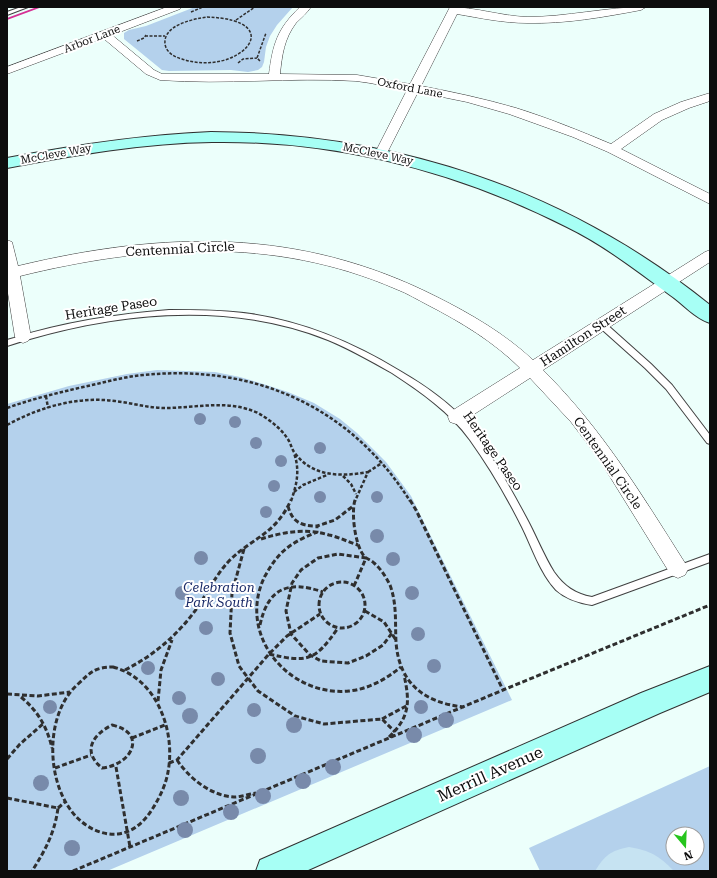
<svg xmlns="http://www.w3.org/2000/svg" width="717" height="878" viewBox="0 0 717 878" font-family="'Roboto Serif',serif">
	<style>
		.green { fill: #b4d1ec; fill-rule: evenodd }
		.pitch { fill: #c6e3f2 }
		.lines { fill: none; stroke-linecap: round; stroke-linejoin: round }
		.stream { fill: #d53094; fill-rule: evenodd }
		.lane-casing { stroke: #404040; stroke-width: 2 }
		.street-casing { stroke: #404040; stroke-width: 1 }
		.secondary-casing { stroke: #2f2f2f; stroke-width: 2 }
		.path-far2 { stroke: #2f2f2f; stroke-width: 1.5; stroke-dasharray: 3 1.5; stroke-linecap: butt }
		.path-far1 { stroke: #2f2f2f; stroke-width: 2.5; stroke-dasharray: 3.5 2; stroke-linecap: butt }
		.path { stroke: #2f2f2f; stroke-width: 3; stroke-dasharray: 5 2.5; stroke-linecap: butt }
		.lane { fill: #fff; fill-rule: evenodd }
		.street { fill: #fff; fill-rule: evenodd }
		.secondary { fill: #a7fff5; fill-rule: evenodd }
		.tree { fill: #788aaa }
		.labels { text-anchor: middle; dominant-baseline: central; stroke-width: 4; stroke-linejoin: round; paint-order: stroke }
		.far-street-label { font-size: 11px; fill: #0d0d0d; stroke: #fff }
		.street-label { font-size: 13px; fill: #0d0d0d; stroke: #fff }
		.park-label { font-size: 13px; font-style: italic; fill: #192a68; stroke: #fff }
		.near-street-label { font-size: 16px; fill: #0d0d0d; stroke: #fff }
	</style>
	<rect width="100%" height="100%" fill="#ecfffb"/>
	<!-- green -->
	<path class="green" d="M 195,7 L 293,7 L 277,25 L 270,36 L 266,47 L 264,62 L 262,67 L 258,70 L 248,72 L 231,70 L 169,71 L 162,70 L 124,39 L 124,33 L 129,30 L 146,26 Z
		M 157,370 L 215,372 L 240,377 L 260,383 L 288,392 L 314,403 L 340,419 L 357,433 L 386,462 L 411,496 L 512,700 L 107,871 L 7,871 L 7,404 L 69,386 L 127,374 Z
		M 710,766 L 710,871 L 540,871 L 529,848 ZM 673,834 L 697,834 L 697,858 L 673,858 Z"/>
	<!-- pitch -->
	<path class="pitch" d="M 629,847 C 651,851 658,855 674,871 L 595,871 C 605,855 610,851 629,847 Z"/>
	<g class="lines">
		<!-- stream -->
		<path class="stream" d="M 37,7 L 42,7 L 7,20 L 7,18 Z"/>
		<defs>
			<path id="lane" d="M 21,7 L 28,7 L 7,15 L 7,12 Z
				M 169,310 C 197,310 224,310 251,314 C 305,322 354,343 400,371 C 424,385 449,402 467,423 C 491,453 510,487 528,521 C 537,538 544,556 554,572 C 564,586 575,594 592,597 L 710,554 L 710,562 L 592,605 C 579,603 566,599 556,590 C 540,573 532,547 522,527 C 507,497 490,468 470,440 C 450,412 421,392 392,373 C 371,361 350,349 328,340 C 226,299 109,313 7,346 L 7,340 L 14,338 C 64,322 117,314 169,310 Z
				M 601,321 L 604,322 L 651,364 L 672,385 L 710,435 L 710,444 L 707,443 L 666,389 L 645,368 L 598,326 L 597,324 L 598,322 Z"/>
			<path id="street" d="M 167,7 L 181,7 L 180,9 L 112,35 L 154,70 L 162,74 L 269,74 C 273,44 277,29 300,7 L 311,7 C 307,13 301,18 296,23 C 284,39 282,55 280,74 L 357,75 L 410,84 L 450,7 C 474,7 501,16 527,17 C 567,17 606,7 646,7 L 641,10 C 604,17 565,24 527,23 C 504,23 480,18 457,14 L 421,86 C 453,92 485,99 516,108 C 548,118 580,131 611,144 L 654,114 L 681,102 L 710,93 L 710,101 L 689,108 L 662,120 L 621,149 L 710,194 L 710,204 L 608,152 L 573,137 L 509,114 L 467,102 L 418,92 L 387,153 L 385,156 L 377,156 L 375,153 L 407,90 C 390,87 373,83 356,81 C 291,77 225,85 160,80 L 146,74 L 103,38 L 7,74 L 7,67 Z
				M 7,240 L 12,242 L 18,266 C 164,231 299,227 437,297 C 471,314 505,334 533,360 L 705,252 L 710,250 L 710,262 L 543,370 C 602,429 640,492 685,563 L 688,569 L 685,575 L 678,578 L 671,575 L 599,459 L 571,422 L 530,378 L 462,422 L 456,424 L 450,422 L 448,417 L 450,412 L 520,368 C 494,342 461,322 428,305 C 418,300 407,293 396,289 C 274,236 146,245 20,276 L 31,337 L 28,341 L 23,343 L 18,341 L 15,337 L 7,287 Z"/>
			<path id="secondary" d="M 211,132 C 395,133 566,189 710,305 L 710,323 C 696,319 683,304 670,295 C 637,271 604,245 567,227 C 456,171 336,140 212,142 C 143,143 75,155 7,168 L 7,158 C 75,145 142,135 211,132 Z
				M 710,666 L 710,692 L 660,713 L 306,871 L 256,871 L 260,860 L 641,693 Z"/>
		</defs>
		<!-- lane casing -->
		<use href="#lane" class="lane-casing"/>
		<!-- street casing -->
		<use href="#street" class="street-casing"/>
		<!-- secondary casing -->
		<use href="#secondary" class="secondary-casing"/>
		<!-- path-far2 -->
		<path class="path-far2" d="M 191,12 L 203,7
			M 207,17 C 292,20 238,78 182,59 C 174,57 166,52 165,44 C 163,25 193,19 207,17 Z
			M 236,20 L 255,7
			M 145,36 L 165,36
			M 137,41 L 144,38 L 146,35
			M 260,61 L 257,58 L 266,33
			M 238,63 L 243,59 L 257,58"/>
		<!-- path-far1 -->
		<path class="path-far1" d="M 46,396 L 48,408
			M 7,408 C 32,399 57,393 83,387 C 103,383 122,377 143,375 C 254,364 350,406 410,501
			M 7,425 C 40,407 77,396 115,401 C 132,403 148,408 165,408 C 198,408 227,399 258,413 C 270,420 282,429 289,441 C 291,445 292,449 294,452 C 312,477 340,477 368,472 L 355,501
			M 368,472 L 382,463
			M 343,476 L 351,484 L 356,494
			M 294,492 L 303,485 L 327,475
			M 291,501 C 297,484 300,470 294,453"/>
		<!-- path -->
		<path class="path" d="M 355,500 C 351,513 355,545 364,556 C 367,559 371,560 374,563 C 381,569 386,577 390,585 C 397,604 395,622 396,642 C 399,684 425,703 464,707
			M 410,500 L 416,510 L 503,690 L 710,605
			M 288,506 C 292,522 301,526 317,526
			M 352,507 L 335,520 L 317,526 L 317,532 C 307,536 296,541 287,548 C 278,555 271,565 265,576 C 236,634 288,697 349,691 C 369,689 386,679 401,667
			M 261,539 C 283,532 306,528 329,535 C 339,537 348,542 358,545
			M 244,549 L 232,593 L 230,633 L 239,666 L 258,691 L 295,716 L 324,724 L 382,719 L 395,732
			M319 605a23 23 0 1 1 46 0a23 23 0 1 1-46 0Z
			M 354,586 L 366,558 L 338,554 L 318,558 L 301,570 L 292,583 L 286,611 L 291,634 L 310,655 L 321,661 L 348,663 L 366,656 L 383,645 L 392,633
			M 365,611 L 384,622 L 396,640
			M 260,625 C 268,588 288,580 323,592
			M 269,654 C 308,663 315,661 338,628
			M 113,667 C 156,678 176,730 168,772 C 166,784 160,797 153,808 C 145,821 134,832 118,834 C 107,835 96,832 86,825 C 46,798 41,718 77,685 C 90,673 94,667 113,667 Z
			M 125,670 C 156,654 180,633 200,604 C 209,589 217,574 229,561 C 253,537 275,535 291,500
			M 7,694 L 38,696 L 70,692
			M 21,697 C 38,711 47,727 52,748
			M 158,701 L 161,670 L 172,640
			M 382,719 L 408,705
			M 112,725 C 148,733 132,765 102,768 C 82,752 92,735 112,725 Z
			M 389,737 C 410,717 410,702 404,675
			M 132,738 L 165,725
			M 7,759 L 20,744 L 44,723
			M 177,760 C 189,778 211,796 234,797 C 241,797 249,794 256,793
			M 169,763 L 177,760 L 269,654 L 287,636 L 320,614
			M 116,767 L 130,847
			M 55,768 L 91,755
			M 7,798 L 58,808 C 55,832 45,851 32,871
			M 58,808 L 65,802
			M 73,871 L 503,690"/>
		<!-- lane -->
		<use href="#lane" class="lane"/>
		<!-- street -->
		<use href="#street" class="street"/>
		<!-- secondary -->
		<use href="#secondary" class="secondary"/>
	</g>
	<!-- trees -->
	<g class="tree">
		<circle cx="200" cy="419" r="6"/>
		<circle cx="235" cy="422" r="6"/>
		<circle cx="256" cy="443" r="6"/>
		<circle cx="320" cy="448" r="6"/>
		<circle cx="281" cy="461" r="6"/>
		<circle cx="274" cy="486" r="6"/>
		<circle cx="320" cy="497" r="6"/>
		<circle cx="377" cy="497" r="6"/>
		<circle cx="266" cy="512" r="6"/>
		<circle cx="377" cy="536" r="7"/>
		<circle cx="201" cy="558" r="7"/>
		<circle cx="393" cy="559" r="7"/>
		<circle cx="182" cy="593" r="7"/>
		<circle cx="412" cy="593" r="7"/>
		<circle cx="206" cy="628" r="7"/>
		<circle cx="418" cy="634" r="7"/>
		<circle cx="434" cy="666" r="7"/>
		<circle cx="148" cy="668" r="7"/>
		<circle cx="218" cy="679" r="7"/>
		<circle cx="179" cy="698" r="7"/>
		<circle cx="50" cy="707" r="7"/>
		<circle cx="421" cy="707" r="7"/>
		<circle cx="254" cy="710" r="7"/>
		<circle cx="190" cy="716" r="8"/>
		<circle cx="446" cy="720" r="8"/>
		<circle cx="294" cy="725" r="8"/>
		<circle cx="414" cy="735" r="8"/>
		<circle cx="258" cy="756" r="8"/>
		<circle cx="333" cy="767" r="8"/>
		<circle cx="303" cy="781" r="8"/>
		<circle cx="41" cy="783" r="8"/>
		<circle cx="263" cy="796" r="8"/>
		<circle cx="181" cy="798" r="8"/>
		<circle cx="231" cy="812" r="8"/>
		<circle cx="185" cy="830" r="8"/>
		<circle cx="72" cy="848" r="8"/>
	</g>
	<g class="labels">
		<!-- far-street labels -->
		<g class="far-street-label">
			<text transform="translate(92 39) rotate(-21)">Arbor Lane</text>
			<text transform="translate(410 88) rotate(11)">Oxford Lane</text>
			<text transform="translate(56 154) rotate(-10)">McCleve Way</text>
			<text transform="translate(378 154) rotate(12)">McCleve Way</text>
		</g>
		<!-- street labels -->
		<g class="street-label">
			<text transform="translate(180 249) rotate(-3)">Centennial Circle</text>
			<text transform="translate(111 308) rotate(-9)">Heritage Paseo</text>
			<text transform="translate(583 336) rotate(-33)">Hamilton Street</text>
			<text transform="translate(493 451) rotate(55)">Heritage Paseo</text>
			<text transform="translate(608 463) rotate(55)">Centennial Circle</text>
		</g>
		<!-- park labels -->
		<g class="park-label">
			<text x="219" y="587">Celebration<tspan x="219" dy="15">Park South</tspan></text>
		</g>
		<!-- near-street labels -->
		<g class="near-street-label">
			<text transform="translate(490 774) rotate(-24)">Merrill Avenue</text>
		</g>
	</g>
	<!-- border -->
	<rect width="717" height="878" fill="none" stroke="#0d0d0d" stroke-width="16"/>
	<!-- north arrow -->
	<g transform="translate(685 846) rotate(161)"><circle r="19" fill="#ffffff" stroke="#9e9e9e"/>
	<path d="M0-3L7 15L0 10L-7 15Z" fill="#26c51d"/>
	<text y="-6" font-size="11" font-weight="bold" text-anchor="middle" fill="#0d0d0d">N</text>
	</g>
</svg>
